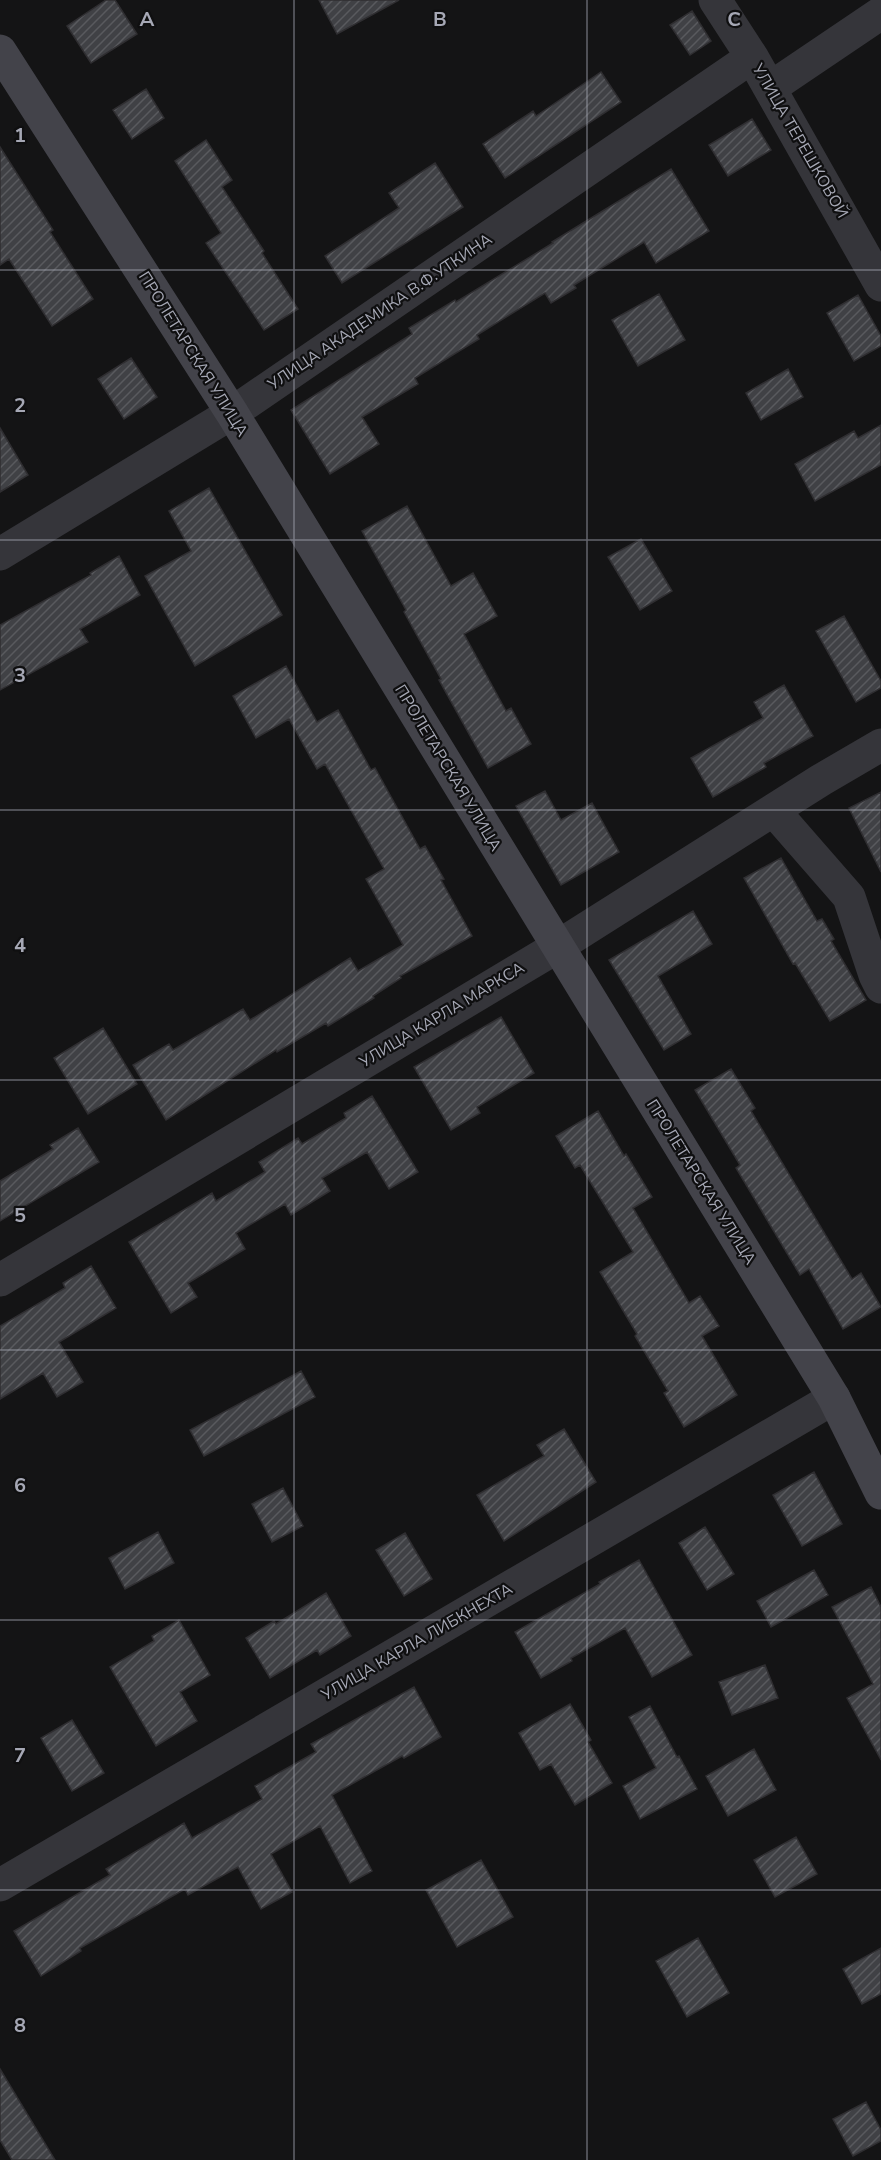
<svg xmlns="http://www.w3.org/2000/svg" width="881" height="2160" viewBox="0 0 881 2160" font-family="'Nunito Sans',sans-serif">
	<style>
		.building { fill: url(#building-hatch); stroke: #2f2e31; stroke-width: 1.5 }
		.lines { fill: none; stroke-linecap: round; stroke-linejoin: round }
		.street { stroke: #35353a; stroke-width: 33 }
		.secondary { stroke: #43434a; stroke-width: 33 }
		.grid { fill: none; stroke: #a6a8b5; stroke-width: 1.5; stroke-opacity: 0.55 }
		.labels { text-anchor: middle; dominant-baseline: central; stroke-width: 4.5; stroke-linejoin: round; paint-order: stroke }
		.street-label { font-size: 16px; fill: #a6a8b5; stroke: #0f0f10 }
		.grid-label { font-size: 20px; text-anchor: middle; font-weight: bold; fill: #a6a8b5; stroke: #0f0f10; stroke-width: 4.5; stroke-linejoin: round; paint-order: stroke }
	</style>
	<defs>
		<pattern id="building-hatch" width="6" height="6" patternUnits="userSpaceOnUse" patternTransform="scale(1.5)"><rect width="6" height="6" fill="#404145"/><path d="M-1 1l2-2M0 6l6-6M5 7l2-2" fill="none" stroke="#595a5e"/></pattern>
	</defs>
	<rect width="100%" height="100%" fill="#141415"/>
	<!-- building -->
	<path class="building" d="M 106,0 L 115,0 L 137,34 L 91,63 L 67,26 Z
		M 319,0 L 399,0 L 337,34 Z
		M 692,11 L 711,41 L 690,55 L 670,25 Z
		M 601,72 L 621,102 L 505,178 L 483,144 L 533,111 L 536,116 Z
		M 146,89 L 164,118 L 132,139 L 113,110 Z
		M 752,119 L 771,150 L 728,176 L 709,145 Z
		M 206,140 L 232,180 L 222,187 L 264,251 L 262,253 L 298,309 L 264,330 L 206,243 L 221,233 L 175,161 Z
		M 0,147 L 53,230 L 50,232 L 93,299 L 52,326 L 9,259 L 0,265 Z
		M 435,163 L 463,207 L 342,283 L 325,256 L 399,208 L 389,193 Z
		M 671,169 L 709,231 L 656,263 L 644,242 L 574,285 L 576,288 L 551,303 L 545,293 L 477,335 L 479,339 L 415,378 L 418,384 L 362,417 L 379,444 L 330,474 L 291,410 L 412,334 L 409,328 L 455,300 L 456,302 L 553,243 L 552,242 Z
		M 659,294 L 685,340 L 638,366 L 612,320 Z
		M 858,295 L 881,336 L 881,346 L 854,361 L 827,313 Z
		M 131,358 L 157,397 L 124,419 L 98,379 Z
		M 788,369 L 803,397 L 761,420 L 746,393 Z
		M 881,425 L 881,465 L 815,501 L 795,464 L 854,431 L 858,438 Z
		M 0,428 L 28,475 L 0,492 Z
		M 209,488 L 282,615 L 195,666 L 145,576 L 191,551 L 169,511 Z
		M 407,506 L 451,586 L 473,573 L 497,616 L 464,634 L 506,711 L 511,708 L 531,744 L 488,768 L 439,680 L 441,679 L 404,612 L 406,610 L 362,531 Z
		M 641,539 L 672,591 L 640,610 L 608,557 Z
		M 119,556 L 140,595 L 80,629 L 88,642 L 0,690 L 0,625 L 91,575 L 90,573 Z
		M 844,616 L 881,681 L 881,688 L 856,702 L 816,631 Z
		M 286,666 L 317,722 L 338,710 L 371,770 L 375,768 L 420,849 L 425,846 L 444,879 L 441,880 L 472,936 L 400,976 L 401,978 L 373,996 L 374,998 L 328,1026 L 326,1023 L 277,1052 L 276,1050 L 166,1120 L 133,1065 L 169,1044 L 173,1050 L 243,1009 L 250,1020 L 350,958 L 358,971 L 403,945 L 366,879 L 384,869 L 325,764 L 317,769 L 289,719 L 256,738 L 233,696 Z
		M 784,685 L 813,736 L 764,763 L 766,767 L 713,797 L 691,758 L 763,718 L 754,702 Z
		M 545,791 L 561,820 L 592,803 L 619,852 L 561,885 L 516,806 Z
		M 881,792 L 881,872 L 849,808 Z
		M 781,858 L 817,921 L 822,919 L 834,939 L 831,941 L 866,1000 L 830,1021 L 795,963 L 793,964 L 744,878 Z
		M 693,911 L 712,944 L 658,976 L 691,1034 L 664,1050 L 609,960 Z
		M 501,1017 L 534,1073 L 477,1107 L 480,1113 L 451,1130 L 414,1067 Z
		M 103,1028 L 137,1084 L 88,1114 L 54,1058 Z
		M 731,1069 L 755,1108 L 751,1111 L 852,1279 L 861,1273 L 881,1307 L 843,1329 L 809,1269 L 800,1275 L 736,1168 L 740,1165 L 695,1090 Z
		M 372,1096 L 418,1172 L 389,1189 L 367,1152 L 322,1178 L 330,1191 L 291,1215 L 285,1204 L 236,1233 L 245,1249 L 188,1283 L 197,1297 L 171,1313 L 129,1242 L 212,1193 L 216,1201 L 265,1172 L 259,1162 L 298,1138 L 302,1144 L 346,1118 L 344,1113 Z
		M 598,1111 L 624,1156 L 626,1154 L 652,1197 L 633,1208 L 689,1303 L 700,1296 L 719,1326 L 702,1336 L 737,1395 L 684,1427 L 664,1393 L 668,1391 L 635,1336 L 637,1334 L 600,1272 L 633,1252 L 580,1165 L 575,1168 L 556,1136 Z
		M 78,1128 L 99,1162 L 0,1221 L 0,1181 L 53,1149 L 50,1145 Z
		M 91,1266 L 116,1308 L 59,1342 L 83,1382 L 57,1397 L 43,1373 L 0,1399 L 0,1326 L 65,1288 L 63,1283 Z
		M 301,1371 L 315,1397 L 204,1456 L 190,1430 Z
		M 564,1429 L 596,1482 L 504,1541 L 477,1495 L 544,1456 L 537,1445 Z
		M 814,1472 L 842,1524 L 802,1546 L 773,1495 Z
		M 283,1488 L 303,1526 L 272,1542 L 252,1504 Z
		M 705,1527 L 734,1574 L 707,1590 L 679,1543 Z
		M 158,1532 L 174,1563 L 125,1589 L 109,1558 Z
		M 405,1533 L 432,1579 L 404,1596 L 376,1550 Z
		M 639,1560 L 692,1655 L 652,1677 L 625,1628 L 571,1658 L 572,1661 L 541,1678 L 515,1632 L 600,1584 L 599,1582 Z
		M 814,1570 L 828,1595 L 771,1627 L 757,1601 Z
		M 871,1587 L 881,1607 L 881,1760 L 847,1698 L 873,1684 L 832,1607 Z
		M 326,1593 L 351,1636 L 320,1655 L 317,1650 L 270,1678 L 246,1638 L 274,1621 L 276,1624 Z
		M 179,1620 L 210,1675 L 180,1692 L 197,1721 L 156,1746 L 110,1667 L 154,1641 L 152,1636 Z
		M 765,1665 L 778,1698 L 732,1715 L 719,1682 Z
		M 414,1687 L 441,1737 L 404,1758 L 402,1756 L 332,1795 L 372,1871 L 350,1883 L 320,1826 L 271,1854 L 292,1892 L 261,1909 L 238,1867 L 188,1895 L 185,1889 L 80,1948 L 81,1951 L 41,1976 L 14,1931 L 110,1875 L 106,1869 L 184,1823 L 192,1838 L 262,1799 L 255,1786 L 316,1752 L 311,1744 Z
		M 570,1704 L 591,1740 L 588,1742 L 612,1783 L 575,1805 L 551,1764 L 540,1770 L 519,1733 Z
		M 650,1706 L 677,1757 L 679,1756 L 697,1789 L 640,1819 L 623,1786 L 656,1768 L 629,1717 Z
		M 72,1720 L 104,1773 L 72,1791 L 41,1738 Z
		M 754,1749 L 776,1790 L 728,1816 L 706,1776 Z
		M 796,1837 L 817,1874 L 775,1897 L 754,1860 Z
		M 481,1860 L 513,1917 L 457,1947 L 426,1890 Z
		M 698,1938 L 729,1993 L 687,2017 L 656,1961 Z
		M 881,1948 L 881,1994 L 862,2004 L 843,1969 Z
		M 0,2069 L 55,2160 L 12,2160 L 0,2140 Z
		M 866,2102 L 881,2130 L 881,2141 L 853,2156 L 833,2119 Z"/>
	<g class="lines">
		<!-- street -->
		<path class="street" d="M 715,0 L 752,57 L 881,285
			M 770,88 L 881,13
			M 0,554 L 232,413 L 752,57
			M 774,811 L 849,897 L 875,975 L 881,987
			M 0,1280 L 557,947 L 821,780 L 881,745
			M 0,1885 L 834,1398"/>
		<!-- secondary -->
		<path class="secondary" d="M 0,51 L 232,413 L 834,1398 L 881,1493"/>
	</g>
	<!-- grid -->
	<path class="grid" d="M 294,0 L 294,2160M 587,0 L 587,2160M 0,270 L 881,270M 0,540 L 881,540M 0,810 L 881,810M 0,1080 L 881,1080M 0,1350 L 881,1350M 0,1620 L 881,1620M 0,1890 L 881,1890"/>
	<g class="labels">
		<!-- street labels -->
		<g class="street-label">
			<text transform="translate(800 141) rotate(60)">УЛИЦА ТЕРЕШКОВОЙ</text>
			<text transform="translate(380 312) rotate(-34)">УЛИЦА АКАДЕМИКА В.Ф.УТКИНА</text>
			<text transform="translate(193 354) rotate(58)">ПРОЛЕТАРСКАЯ УЛИЦА</text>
			<text transform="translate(448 768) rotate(59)">ПРОЛЕТАРСКАЯ УЛИЦА</text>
			<text transform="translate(442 1015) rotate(-31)">УЛИЦА КАРЛА МАРКСА</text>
			<text transform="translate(701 1182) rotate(58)">ПРОЛЕТАРСКАЯ УЛИЦА</text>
			<text transform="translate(417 1642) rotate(-30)">УЛИЦА КАРЛА ЛИБКНЕХТА</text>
		</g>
	</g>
	<g class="grid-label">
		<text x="147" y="26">A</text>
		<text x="440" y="26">B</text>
		<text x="734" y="26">C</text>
		<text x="20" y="142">1</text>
		<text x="20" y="412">2</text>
		<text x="20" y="682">3</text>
		<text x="20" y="952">4</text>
		<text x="20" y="1222">5</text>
		<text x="20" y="1492">6</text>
		<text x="20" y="1762">7</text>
		<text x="20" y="2032">8</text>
	</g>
</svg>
